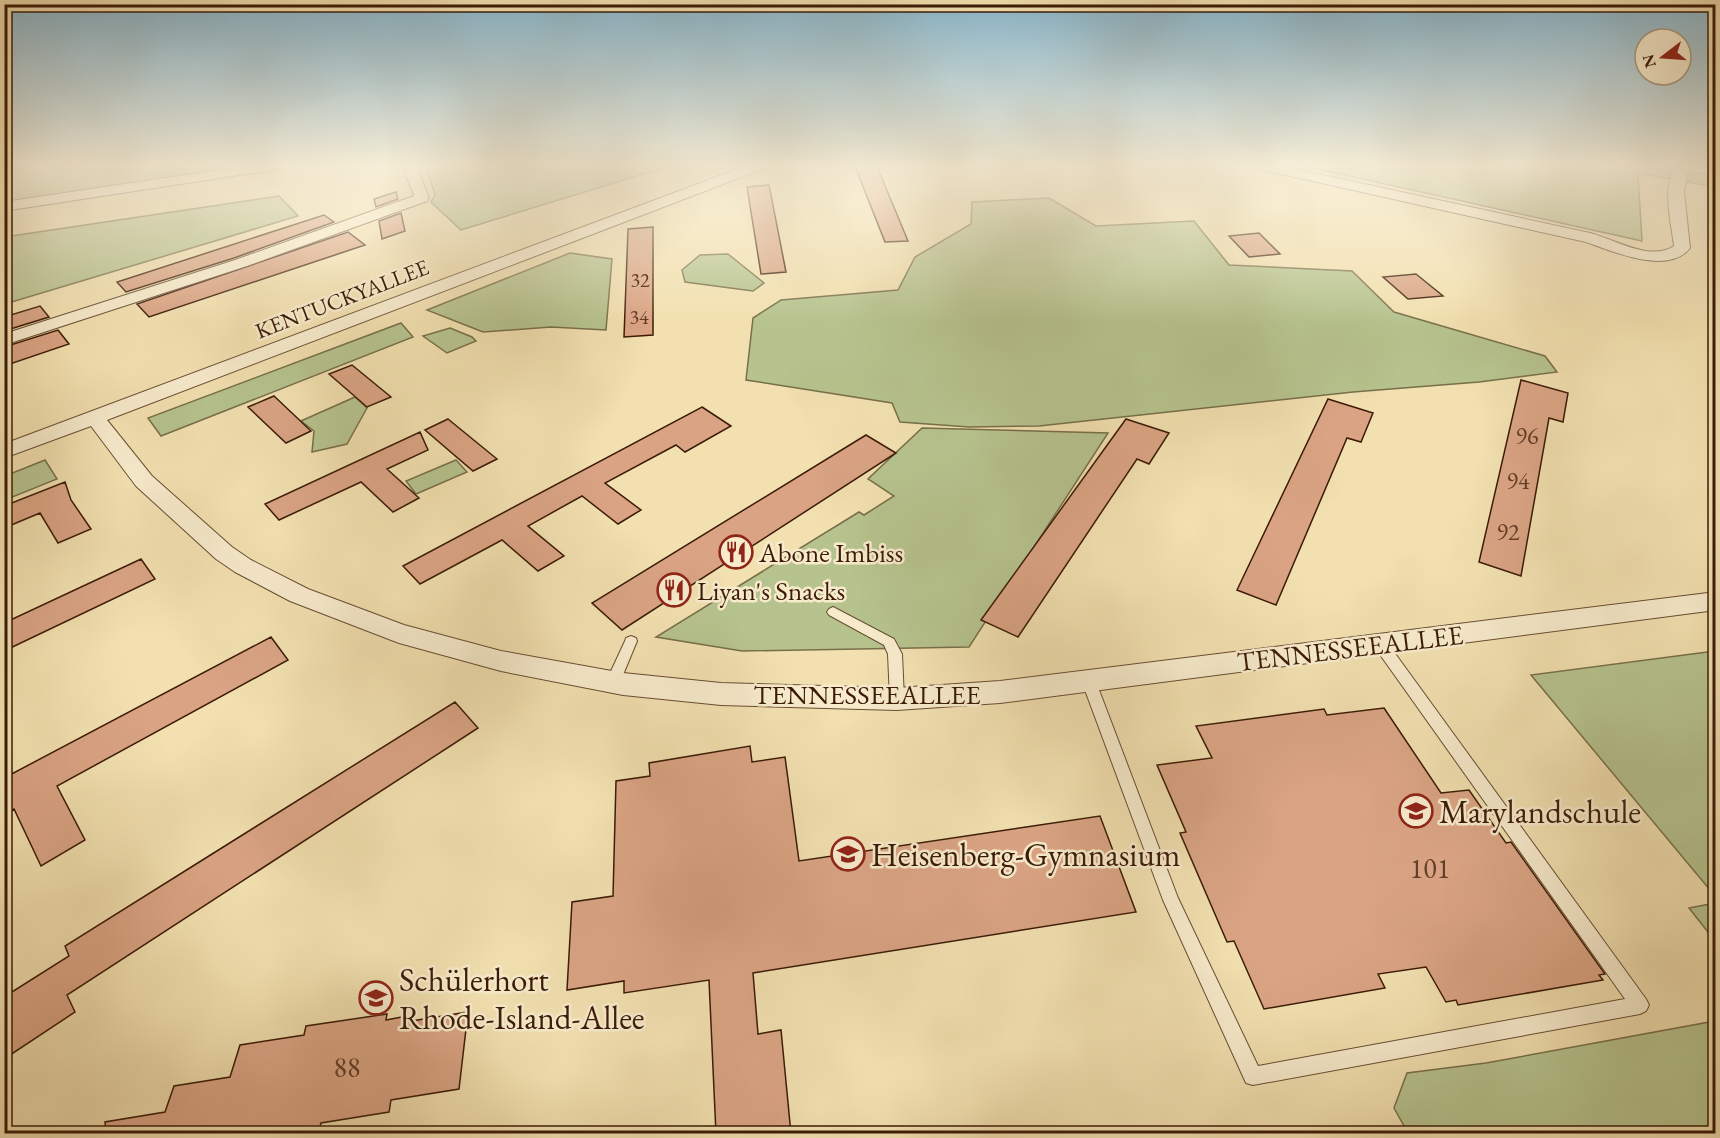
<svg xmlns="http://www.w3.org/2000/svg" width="1720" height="1138" viewBox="0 0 1720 1138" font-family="'EB Garamond',serif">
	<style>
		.green { fill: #b6c38e; stroke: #786f4a; stroke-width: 1.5 }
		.building { fill: #daa484; stroke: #3b1b07; stroke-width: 1.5 }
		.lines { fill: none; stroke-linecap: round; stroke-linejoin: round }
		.lane-casing { stroke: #694c31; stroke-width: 2 }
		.street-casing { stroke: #694c31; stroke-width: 2 }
		.lane { fill: #f7ebcc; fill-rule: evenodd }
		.street { fill: #f7ebcc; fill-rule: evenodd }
		.labels { text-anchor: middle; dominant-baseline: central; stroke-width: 5; stroke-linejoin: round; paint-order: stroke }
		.far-number-label { font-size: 20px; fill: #633d26 }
		.far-street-label { font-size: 22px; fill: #3b1b07; stroke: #f7ebcc }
		.number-label { font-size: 24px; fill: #633d26 }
		.poi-label { font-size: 27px; fill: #3b1b07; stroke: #f7ebcc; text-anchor: start }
		.street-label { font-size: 27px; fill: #3b1b07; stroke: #f7ebcc }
		.near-number-label { font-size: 28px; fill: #633d26 }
		.near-poi-label { font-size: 33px; fill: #3b1b07; stroke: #f7ebcc; text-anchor: start }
	</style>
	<rect width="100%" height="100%" fill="#f2e0b0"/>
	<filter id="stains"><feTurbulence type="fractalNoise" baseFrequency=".00333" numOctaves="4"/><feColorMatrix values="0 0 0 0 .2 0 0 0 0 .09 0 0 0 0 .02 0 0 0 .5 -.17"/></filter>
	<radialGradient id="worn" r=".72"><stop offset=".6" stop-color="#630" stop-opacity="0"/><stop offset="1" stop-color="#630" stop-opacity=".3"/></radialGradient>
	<!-- green -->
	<path class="green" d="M 41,164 L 269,164 L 5,204 L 5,169 Z
		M 425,164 L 676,164 L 461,230 L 431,202 L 435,195 Z
		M 1295,164 L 1715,164 L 1715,187 L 1638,173 L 1642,241 Z
		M 279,196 L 298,216 L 5,304 L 5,237 Z
		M 1049,198 L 1096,226 L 1194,221 L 1229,265 L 1352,271 L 1394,312 L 1545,356 L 1557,372 L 1479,382 L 1353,392 L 1039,426 L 969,427 L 900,422 L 892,403 L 746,380 L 753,318 L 781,300 L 898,290 L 915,257 L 971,224 L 972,202 Z
		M 570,253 L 612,259 L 606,330 L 551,327 L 483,332 L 427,310 Z
		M 728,254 L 764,283 L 753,291 L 685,282 L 682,270 L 700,255 Z
		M 401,323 L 413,337 L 161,436 L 148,418 Z
		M 450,328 L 472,337 L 476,341 L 447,353 L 423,336 Z
		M 355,397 L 367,408 L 347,444 L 312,452 L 314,431 L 301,421 Z
		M 922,428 L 1108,433 L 969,647 L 742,651 L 656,637 L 859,512 L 864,515 L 894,496 L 868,479 Z
		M 45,460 L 57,479 L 5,500 L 5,476 Z
		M 456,460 L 467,472 L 416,494 L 406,481 Z
		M 1715,651 L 1716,651 L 1715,896 L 1531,675 Z
		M 1715,903 L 1716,903 L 1715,941 L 1689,908 Z
		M 1715,1021 L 1715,1133 L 1408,1133 L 1394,1108 L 1407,1073 L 1486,1063 Z"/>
	<!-- building -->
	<path class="building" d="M 854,164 L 876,164 L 908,241 L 885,242 Z
		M 769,185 L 786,272 L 761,274 L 747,187 Z
		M 396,192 L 398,199 L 376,207 L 374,199 Z
		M 401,213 L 405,231 L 382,239 L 379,221 Z
		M 324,215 L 334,222 L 234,258 L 126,292 L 117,282 Z
		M 653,227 L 653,335 L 624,337 L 628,229 Z
		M 348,232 L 365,245 L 149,317 L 137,304 Z
		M 1259,233 L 1280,254 L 1249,257 L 1229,236 Z
		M 1416,274 L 1443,296 L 1408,299 L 1383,277 Z
		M 40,306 L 49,317 L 4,331 L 4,317 Z
		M 58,330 L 69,344 L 4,366 L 4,347 Z
		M 352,365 L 391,397 L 367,407 L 329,374 Z
		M 1521,380 L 1568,393 L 1563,422 L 1549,418 L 1521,576 L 1479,562 Z
		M 274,396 L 311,431 L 286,443 L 248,407 Z
		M 1328,399 L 1373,413 L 1361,442 L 1347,438 L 1276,605 L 1237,590 Z
		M 702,407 L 731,426 L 685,452 L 676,445 L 605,483 L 641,510 L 618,524 L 582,496 L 528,526 L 564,556 L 538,571 L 502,540 L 420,584 L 403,566 Z
		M 448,419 L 497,459 L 473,471 L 425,430 Z
		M 1126,419 L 1169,433 L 1149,464 L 1137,459 L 1018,637 L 981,620 Z
		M 420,432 L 428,450 L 387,469 L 419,498 L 393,512 L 361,482 L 279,520 L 265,504 Z
		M 866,435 L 896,453 L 622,630 L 592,603 Z
		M 65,482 L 71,500 L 91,529 L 58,543 L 40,513 L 4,528 L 4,506 Z
		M 141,559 L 155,579 L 4,651 L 4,623 Z
		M 271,637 L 288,660 L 57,786 L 85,840 L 41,866 L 14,809 L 4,814 L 4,778 Z
		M 455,702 L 478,728 L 67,995 L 75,1012 L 4,1059 L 4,997 L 69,956 L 65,946 Z
		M 1384,708 L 1441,793 L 1469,790 L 1506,843 L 1511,842 L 1605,974 L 1599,975 L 1603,980 L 1458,1005 L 1456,1000 L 1446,1002 L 1426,967 L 1378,974 L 1385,988 L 1264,1009 L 1234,941 L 1227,942 L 1180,833 L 1186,832 L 1157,765 L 1212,758 L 1196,726 L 1324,709 L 1327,715 Z
		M 750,746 L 752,762 L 785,757 L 799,861 L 1100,816 L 1136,912 L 753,973 L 758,1034 L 781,1030 L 791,1134 L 716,1134 L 709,980 L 624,993 L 624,981 L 567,990 L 572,902 L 613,896 L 616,781 L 650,776 L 649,763 Z
		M 468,1012 L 459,1089 L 391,1100 L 389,1112 L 321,1123 L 318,1134 L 106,1134 L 105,1122 L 165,1112 L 174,1086 L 230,1077 L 240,1045 L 304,1035 L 306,1026 L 387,1014 L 386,1020 L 407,1016 L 405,1022 Z"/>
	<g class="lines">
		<defs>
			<path id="lane" d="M 833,607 L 894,639 L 902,654 L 904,699 L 902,703 L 897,704 L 892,703 L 890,699 L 888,654 L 884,645 L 829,615 L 827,612 L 829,609 Z
				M 631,636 L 636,638 L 637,641 L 620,682 L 618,686 L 613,687 L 608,686 L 606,682 L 625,641 L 626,638 Z
				M 1381,640 L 1386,641 L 1646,999 L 1649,1005 L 1646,1011 L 1640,1014 L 1253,1085 L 1246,1083 L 1163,900 L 1082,682 L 1084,678 L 1089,677 L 1094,678 L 1096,682 L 1178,898 L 1258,1066 L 1625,999 L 1376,649 L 1375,645 L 1376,641 Z"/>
			<path id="street" d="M 260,164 L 293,164 L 286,168 L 4,211 L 4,202 Z
				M 402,164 L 416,164 L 429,198 L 427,201 L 247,266 L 4,345 L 4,334 L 235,260 L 414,196 Z
				M 751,164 L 770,164 L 768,167 L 107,420 L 152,476 L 232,547 L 251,560 L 308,589 L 404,625 L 501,651 L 623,673 L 721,683 L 897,688 L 1000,681 L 1716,592 L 1716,610 L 1000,703 L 897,710 L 721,705 L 623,695 L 501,671 L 399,643 L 290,601 L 235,572 L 216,559 L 136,486 L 91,426 L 4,458 L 4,444 Z
				M 1247,164 L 1272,164 L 1590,233 C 1614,239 1650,262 1674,246 C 1669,207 1652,148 1716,167 L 1716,176 L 1694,171 L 1687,173 L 1684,192 L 1690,248 C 1668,276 1612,251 1586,242 L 1254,168 Z"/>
		</defs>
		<!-- lane casing -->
		<use href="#lane" class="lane-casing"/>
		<!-- street casing -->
		<use href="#street" class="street-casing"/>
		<!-- lane -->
		<use href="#lane" class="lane"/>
		<!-- street -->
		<use href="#street" class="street"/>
	</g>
	<!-- sky -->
	<linearGradient id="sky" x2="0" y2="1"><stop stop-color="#89b8cf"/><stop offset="0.51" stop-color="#f9f1db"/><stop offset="1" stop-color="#f9f1db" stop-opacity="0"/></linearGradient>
	<rect width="1720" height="323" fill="url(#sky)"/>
	<!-- icons -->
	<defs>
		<symbol id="restaurant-ring" viewBox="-11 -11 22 22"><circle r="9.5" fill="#f7ebcc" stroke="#8f2418" stroke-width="1.5"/><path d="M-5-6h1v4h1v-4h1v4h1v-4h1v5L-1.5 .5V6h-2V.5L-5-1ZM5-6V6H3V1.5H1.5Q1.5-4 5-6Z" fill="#8f2418"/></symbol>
		<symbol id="school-ring" viewBox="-11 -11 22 22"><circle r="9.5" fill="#f7ebcc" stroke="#8f2418" stroke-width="1.5"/><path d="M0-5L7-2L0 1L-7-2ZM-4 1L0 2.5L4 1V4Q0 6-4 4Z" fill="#8f2418"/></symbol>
	</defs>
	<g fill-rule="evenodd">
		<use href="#restaurant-ring" x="717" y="533" width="38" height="38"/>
		<use href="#restaurant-ring" x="655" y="571" width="38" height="38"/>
		<use href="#school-ring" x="1397" y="792" width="38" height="38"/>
		<use href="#school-ring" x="829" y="835" width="38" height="38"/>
		<use href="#school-ring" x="357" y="979" width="38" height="38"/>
	</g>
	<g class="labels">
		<!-- far-number labels -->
		<g class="far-number-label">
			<text x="640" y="280">32</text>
			<text x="639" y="317">34</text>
		</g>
		<!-- far-street labels -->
		<g class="far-street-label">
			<text transform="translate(342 299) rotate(-21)">KENTUCKYALLEE</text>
		</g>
		<!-- number labels -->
		<g class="number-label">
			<text x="1527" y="435">96</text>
			<text x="1518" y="480">94</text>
			<text x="1508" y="531">92</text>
		</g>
		<!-- poi labels -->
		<g class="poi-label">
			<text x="759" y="552">Abone Imbiss</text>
			<text x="697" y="590">Liyan's Snacks</text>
		</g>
		<!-- street labels -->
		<g class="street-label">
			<text transform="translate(1350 648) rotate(-7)">TENNESSEEALLEE</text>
			<text x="867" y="694">TENNESSEEALLEE</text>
		</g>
		<!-- near-number labels -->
		<g class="near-number-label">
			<text x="1430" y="868">101</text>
			<text x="347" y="1067">88</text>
		</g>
		<!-- near-poi labels -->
		<g class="near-poi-label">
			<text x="1439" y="811">Marylandschule</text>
			<text x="871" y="854">Heisenberg-Gymnasium</text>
			<text x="399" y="979">Schülerhort<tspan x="399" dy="38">Rhode-Island-Allee</tspan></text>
		</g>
	</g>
	<!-- margin -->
	<rect width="1720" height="1138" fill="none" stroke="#f2e0b0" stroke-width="24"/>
	<rect x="6" y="6" width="1708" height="1126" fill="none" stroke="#3b1b07" stroke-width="3"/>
	<rect x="12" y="12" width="1696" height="1114" fill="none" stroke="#3b1b07" stroke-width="1.5"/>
	<!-- north arrow -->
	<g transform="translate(1663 57) rotate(253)"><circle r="28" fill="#f7ebcc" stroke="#ac987d" stroke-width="1.5"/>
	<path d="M0-4.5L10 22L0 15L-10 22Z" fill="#8f2418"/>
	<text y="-9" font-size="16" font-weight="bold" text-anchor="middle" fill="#3b1b07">N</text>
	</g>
	<rect width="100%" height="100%" filter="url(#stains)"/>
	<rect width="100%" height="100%" fill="url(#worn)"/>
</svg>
